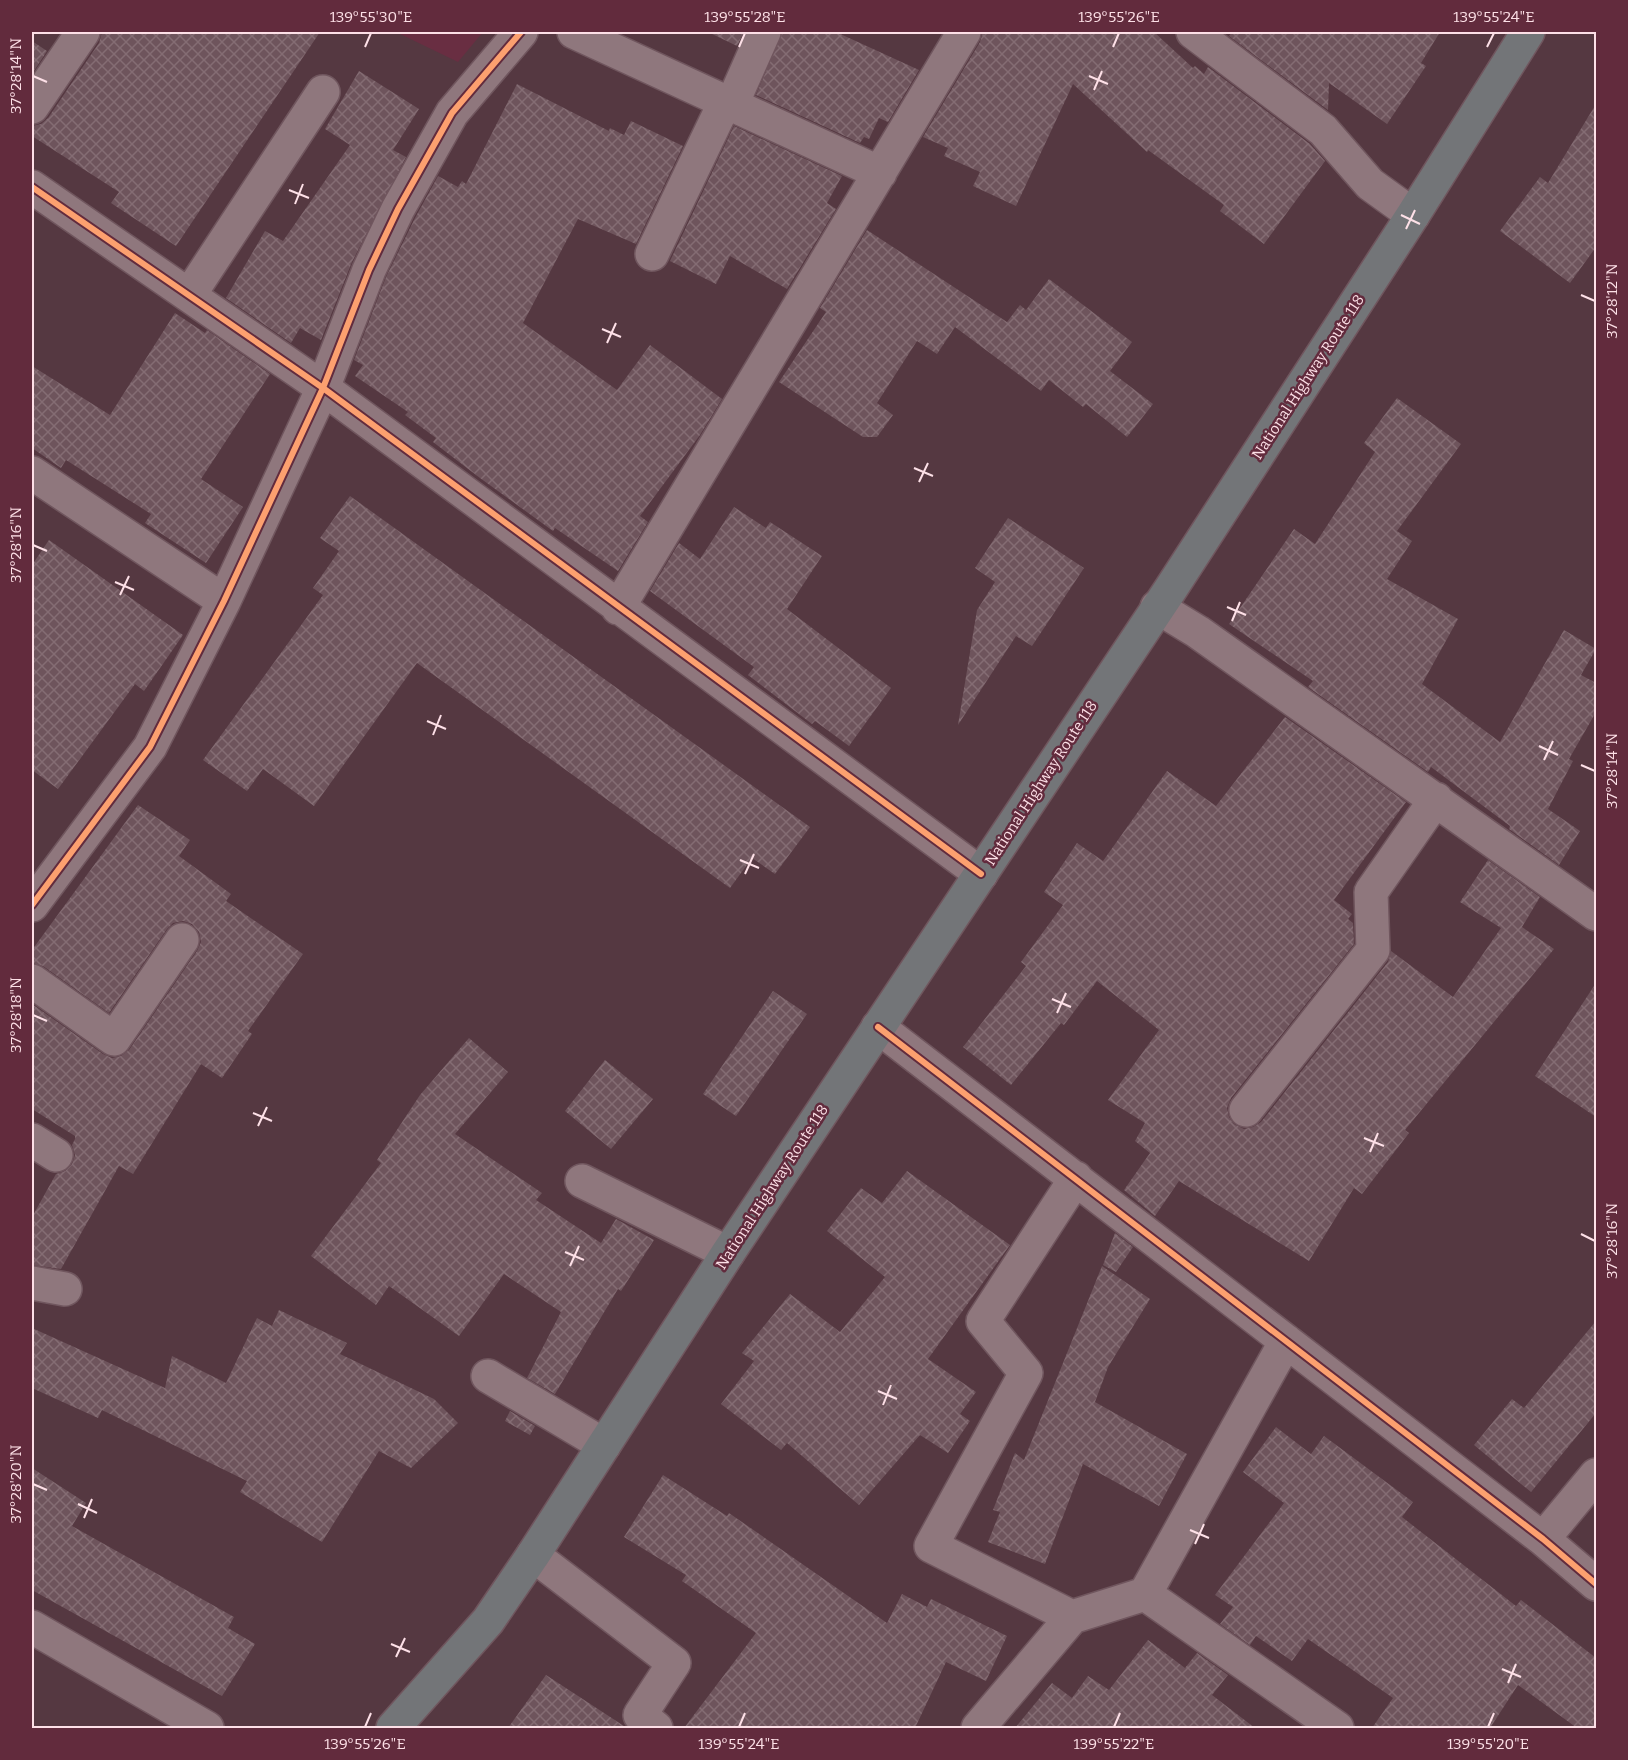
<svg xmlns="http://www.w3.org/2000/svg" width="1628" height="1760" viewBox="0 0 1628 1760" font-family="Bitter,serif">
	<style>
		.built { fill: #692e42 }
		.building { fill: url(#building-cross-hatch) }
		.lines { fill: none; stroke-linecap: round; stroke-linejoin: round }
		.minor-casing { stroke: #70565e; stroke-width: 36 }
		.highway-casing { stroke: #70565e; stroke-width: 36 }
		.minor { stroke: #8f777d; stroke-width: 33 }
		.highway { stroke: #737578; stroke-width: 33 }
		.cycleway-casing { stroke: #622b3d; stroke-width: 10 }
		.cycleway { stroke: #fca06f; stroke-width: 6 }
		.ticks { fill: none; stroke: #fde0e7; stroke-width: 2 }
		.labels { text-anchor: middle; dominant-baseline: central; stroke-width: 5; stroke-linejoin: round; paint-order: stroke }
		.street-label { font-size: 15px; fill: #fde0e7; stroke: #622b3d }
		.neatline { fill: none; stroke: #fde0e7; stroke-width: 2 }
		.ticks-label { font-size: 15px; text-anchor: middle; fill: #fde0e7 }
	</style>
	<defs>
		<pattern id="building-cross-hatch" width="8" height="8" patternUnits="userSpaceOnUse" patternTransform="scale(1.5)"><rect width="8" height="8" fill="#6e545c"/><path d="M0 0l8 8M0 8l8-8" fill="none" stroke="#846c73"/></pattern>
	</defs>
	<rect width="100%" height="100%" fill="#553841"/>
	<!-- built -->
	<path class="built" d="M 396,32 L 483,32 L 458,62 Z"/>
	<!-- building -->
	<path class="building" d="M 102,32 L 320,32 L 176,246 L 111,203 L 119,192 L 32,136 L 32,126 L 41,124 L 48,118 L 99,43 Z
		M 708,32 L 744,32 L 737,46 Z
		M 782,32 L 836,32 L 919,70 L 888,122 L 879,118 L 869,139 L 864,137 L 860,143 L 756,95 Z
		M 983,32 L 1154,32 L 1193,68 L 1195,66 L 1204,74 L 1208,67 L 1310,144 L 1325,161 L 1264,244 L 1220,211 L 1224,205 L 1148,150 L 1147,152 L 1073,84 L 1016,206 L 973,186 L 980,172 L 944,156 L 948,148 L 923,137 L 980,42 Z
		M 1232,32 L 1440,32 L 1421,63 L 1426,66 L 1387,124 L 1329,83 L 1328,110 L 1229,36 Z
		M 32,41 L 47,51 L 32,74 Z
		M 359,71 L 419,109 L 393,150 L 406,157 L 352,262 L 321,340 L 300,328 L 291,343 L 226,298 L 265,231 L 283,241 L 350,145 L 325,129 Z
		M 517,84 L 609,131 L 610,128 L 624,135 L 631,121 L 683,146 L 636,244 L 578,219 L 523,323 L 617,390 L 650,345 L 722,399 L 700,435 L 640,516 L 648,522 L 618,571 L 555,528 L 553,531 L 480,478 L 433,442 L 436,438 L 405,415 L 408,412 L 355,376 L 363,365 L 354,360 L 386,277 L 415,218 L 438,176 L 458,187 L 462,181 L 466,184 Z
		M 1596,104 L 1596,247 L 1570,283 L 1500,231 L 1540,177 L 1548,183 Z
		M 734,126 L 842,176 L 827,203 L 836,209 L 787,289 L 730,256 L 716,284 L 670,261 Z
		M 867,230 L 1007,322 L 1020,305 L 1026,310 L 1049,279 L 1132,342 L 1110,371 L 1153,404 L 1127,437 L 1086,404 L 1083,407 L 1049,380 L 1041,391 L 955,327 L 937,354 L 917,341 L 877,403 L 893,415 L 877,437 L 863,437 L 779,382 L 826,312 L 820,308 Z
		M 175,313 L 205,333 L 207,330 L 270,374 L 201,479 L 243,507 L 206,563 L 145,523 L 151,514 L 66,460 L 61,468 L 32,448 L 32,366 L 110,415 Z
		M 1397,398 L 1461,444 L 1397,531 L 1412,541 L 1387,579 L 1458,619 L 1422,684 L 1500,742 L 1564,630 L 1596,649 L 1581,675 L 1596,683 L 1596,712 L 1569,759 L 1573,761 L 1548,809 L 1580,831 L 1559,865 L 1509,829 L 1510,826 L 1431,767 L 1428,772 L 1308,687 L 1313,681 L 1229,624 L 1294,529 L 1315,544 L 1375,452 L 1364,443 Z
		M 350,496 L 810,827 L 775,874 L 752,858 L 730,888 L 417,663 L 314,806 L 263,769 L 247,791 L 203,760 L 323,595 L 313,588 L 339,551 L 320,538 Z
		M 734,507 L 766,528 L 770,522 L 822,556 L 787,609 L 891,688 L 849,746 L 815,721 L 812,724 L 748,675 L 754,667 L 650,591 L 679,543 L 700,559 Z
		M 1008,518 L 1084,568 L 1032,646 L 1016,636 L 958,725 L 977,610 L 995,582 L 975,568 Z
		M 49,540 L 183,635 L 144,691 L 135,684 L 58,789 L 32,770 L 32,565 Z
		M 1285,717 L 1406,802 L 1334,900 L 1352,914 L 1348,919 L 1353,923 L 1354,944 L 1231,1098 L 1227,1108 L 1229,1117 L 1234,1124 L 1244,1129 L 1253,1127 L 1261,1122 L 1388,962 L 1391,951 L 1453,997 L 1501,928 L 1460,902 L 1488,860 L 1540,897 L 1522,927 L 1554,949 L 1405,1130 L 1409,1133 L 1362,1194 L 1354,1188 L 1309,1261 L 1179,1181 L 1155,1216 L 1124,1190 L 1150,1153 L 1135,1141 L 1145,1123 L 1108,1100 L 1159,1030 L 1097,981 L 1064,1025 L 1061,1023 L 1011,1085 L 963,1047 L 1026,966 L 1021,962 L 1063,905 L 1044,892 L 1077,843 L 1103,861 L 1167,771 L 1216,806 Z
		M 138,805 L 190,840 L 179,856 L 231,894 L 226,901 L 303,954 L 248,1031 L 252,1034 L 222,1078 L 201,1064 L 133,1174 L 119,1166 L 61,1269 L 32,1265 L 32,1217 L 56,1174 L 65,1171 L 72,1164 L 75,1155 L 72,1145 L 75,1139 L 75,1136 L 32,1109 L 32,1004 L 103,1054 L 112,1058 L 121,1056 L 129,1050 L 197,951 L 201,942 L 199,932 L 192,924 L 183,921 L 173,923 L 167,929 L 109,1013 L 43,966 L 32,963 L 32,950 Z
		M 1596,983 L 1596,1117 L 1535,1076 Z
		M 773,991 L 807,1014 L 736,1116 L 703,1094 Z
		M 469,1038 L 508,1072 L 455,1134 L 542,1193 L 536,1200 L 601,1243 L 616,1219 L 654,1240 L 621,1291 L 618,1289 L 555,1394 L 527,1378 L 561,1312 L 504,1274 L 459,1336 L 389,1286 L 376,1305 L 311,1256 L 381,1163 L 377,1160 L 420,1095 Z
		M 605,1060 L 653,1099 L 611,1149 L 565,1111 Z
		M 907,1171 L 1010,1245 L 928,1359 L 976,1392 L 960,1414 L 970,1421 L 948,1453 L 920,1435 L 859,1505 L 787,1443 L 781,1450 L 721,1404 L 754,1361 L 742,1353 L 790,1294 L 840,1332 L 885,1277 L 827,1231 L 861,1188 L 882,1203 Z
		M 1115,1233 L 1133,1247 L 1116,1272 L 1103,1265 Z
		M 1102,1266 L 1150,1299 L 1108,1367 L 1095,1402 L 1187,1454 L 1159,1506 L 1083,1464 L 1045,1564 L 988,1542 L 1000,1512 L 993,1510 L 1015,1453 L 1024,1460 Z
		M 279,1310 L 347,1343 L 340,1354 L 434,1399 L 458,1423 L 411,1468 L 379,1451 L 322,1542 L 240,1492 L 247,1481 L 102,1410 L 98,1418 L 32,1388 L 32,1328 L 165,1388 L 172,1356 L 226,1383 L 257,1318 L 272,1326 Z
		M 1596,1321 L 1596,1413 L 1531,1492 L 1474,1445 L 1512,1399 L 1524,1408 Z
		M 510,1411 L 535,1426 L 530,1435 L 505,1421 Z
		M 1276,1427 L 1311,1454 L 1324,1436 L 1413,1502 L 1402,1517 L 1516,1606 L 1521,1600 L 1596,1658 L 1596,1728 L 1577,1728 L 1518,1685 L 1490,1728 L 1372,1728 L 1393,1698 L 1308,1639 L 1292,1661 L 1256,1636 L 1250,1645 L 1220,1624 L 1233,1607 L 1215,1595 L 1284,1503 L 1243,1472 Z
		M 32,1468 L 86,1503 L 72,1526 L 234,1617 L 228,1628 L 255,1644 L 222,1696 L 32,1590 Z
		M 663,1475 L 727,1516 L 729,1513 L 887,1623 L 902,1594 L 927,1607 L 931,1599 L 1007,1636 L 986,1681 L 946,1662 L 915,1728 L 684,1728 L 756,1633 L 682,1581 L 686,1575 L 624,1537 Z
		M 1148,1640 L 1185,1668 L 1197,1653 L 1228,1675 L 1212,1695 L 1255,1728 L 1015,1728 L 1052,1683 L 1072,1698 L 1088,1676 L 1109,1690 Z
		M 546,1675 L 627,1728 L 508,1728 Z"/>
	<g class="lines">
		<defs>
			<path id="minor" d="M 574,32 L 880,173
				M 1193,32 L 1323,130 L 1370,184 L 1413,215
				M 732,104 L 764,32
				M 32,107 L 83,32
				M 32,187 L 323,388 L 981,874
				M 652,254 L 726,100
				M 190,294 L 323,92
				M 32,473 L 224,601
				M 1157,607 L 1198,632 L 1596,914
				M 618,608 L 964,32
				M 32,905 L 150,747 L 224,601 L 323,388 L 369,270 L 398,209 L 452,113 L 521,32
				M 32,981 L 114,1039 L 182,940
				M 878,1027 L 1543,1539 L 1596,1584
				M 1246,1110 L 1373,950 L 1371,892 L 1436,799
				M 32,1140 L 56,1155
				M 582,1181 L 728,1253
				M 32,1283 L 65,1289
				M 488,1376 L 604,1445
				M 1543,1539 L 1596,1475
				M 533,1555 L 674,1663 L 640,1715 L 656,1728
				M 1145,1594 L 1286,1341
				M 1072,1617 L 931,1546 L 1026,1373 L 983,1321 L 1076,1178
				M 32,1627 L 207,1728
				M 978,1728 L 1072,1617 L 1145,1594 L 1337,1728"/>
			<path id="highway" d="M 393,1728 L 488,1621 L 533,1555 L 728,1253 L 1170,590 L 1413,215 L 1528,32"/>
		</defs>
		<!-- minor casing -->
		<use href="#minor" class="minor-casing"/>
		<!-- highway casing -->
		<use href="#highway" class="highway-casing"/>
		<!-- minor -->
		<use href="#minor" class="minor"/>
		<!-- highway -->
		<use href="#highway" class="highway"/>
		<defs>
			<path id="cycleway" d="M 32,187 L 323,388 L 981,874
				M 32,905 L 150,747 L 224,601 L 323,388 L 369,270 L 398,209 L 452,113 L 521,32
				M 878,1027 L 1543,1539 L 1596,1584"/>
		</defs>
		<!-- cycleway casing -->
		<use href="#cycleway" class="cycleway-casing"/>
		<!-- cycleway -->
		<use href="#cycleway" class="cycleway"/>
	</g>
	<!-- ticks -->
	<path class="ticks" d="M 365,47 L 371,33M 739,47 L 745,33M 1113,47 L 1119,33M 1487,47 L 1494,33M 33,76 L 47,82M 1089,76 L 1108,84M 1094,90 L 1102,71M 289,190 L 309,198M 295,204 L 303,184M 1401,215 L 1420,224M 1406,229 L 1415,210M 1581,295 L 1595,301M 602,329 L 621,337M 607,343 L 616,323M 914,468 L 933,476M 919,482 L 928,463M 33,545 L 47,551M 115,582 L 134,590M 120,595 L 129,576M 1227,607 L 1246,615M 1232,621 L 1240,602M 427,721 L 446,729M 433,735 L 441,715M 1539,746 L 1558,755M 1544,760 L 1553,741M 1581,765 L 1595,771M 740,860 L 759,868M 745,874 L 754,854M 1052,999 L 1071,1007M 1057,1013 L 1066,993M 33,1015 L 47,1021M 253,1113 L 272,1121M 258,1126 L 267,1107M 1364,1138 L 1384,1146M 1370,1152 L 1378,1133M 1581,1234 L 1595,1241M 565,1252 L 584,1260M 570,1266 L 579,1246M 878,1391 L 897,1399M 883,1405 L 891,1385M 33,1484 L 47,1490M 78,1504 L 97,1513M 84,1518 L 92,1499M 1190,1530 L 1209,1538M 1195,1544 L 1204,1524M 391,1644 L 410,1652M 396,1657 L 405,1638M 1502,1669 L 1521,1677M 1508,1683 L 1516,1664M 365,1727 L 371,1713M 739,1727 L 745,1713M 1114,1727 L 1120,1713M 1488,1727 L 1494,1713"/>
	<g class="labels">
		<!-- street labels -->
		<g class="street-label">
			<text transform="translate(1308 377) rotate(-57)">National Highway Route 118</text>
			<text transform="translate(1041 783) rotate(-57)">National Highway Route 118</text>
			<text transform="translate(772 1187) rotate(-57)">National Highway Route 118</text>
		</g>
	</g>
	<!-- border -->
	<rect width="1628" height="1760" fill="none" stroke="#622b3d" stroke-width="66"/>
	<rect x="33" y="33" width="1562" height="1694" class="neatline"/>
	<g class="ticks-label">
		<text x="371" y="22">139°55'30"E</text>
		<text x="745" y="22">139°55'28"E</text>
		<text x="1119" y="22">139°55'26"E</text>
		<text x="1494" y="22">139°55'24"E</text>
		<text transform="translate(16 76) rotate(-90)" y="5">37°28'14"N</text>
		<text transform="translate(1612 301) rotate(-90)" y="5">37°28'12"N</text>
		<text transform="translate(16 545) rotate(-90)" y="5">37°28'16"N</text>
		<text transform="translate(1612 771) rotate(-90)" y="5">37°28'14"N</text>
		<text transform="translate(16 1015) rotate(-90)" y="5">37°28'18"N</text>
		<text transform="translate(1612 1241) rotate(-90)" y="5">37°28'16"N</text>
		<text transform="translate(16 1484) rotate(-90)" y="5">37°28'20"N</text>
		<text x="365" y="1749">139°55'26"E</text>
		<text x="739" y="1749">139°55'24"E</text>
		<text x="1114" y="1749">139°55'22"E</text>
		<text x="1488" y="1749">139°55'20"E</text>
	</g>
</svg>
